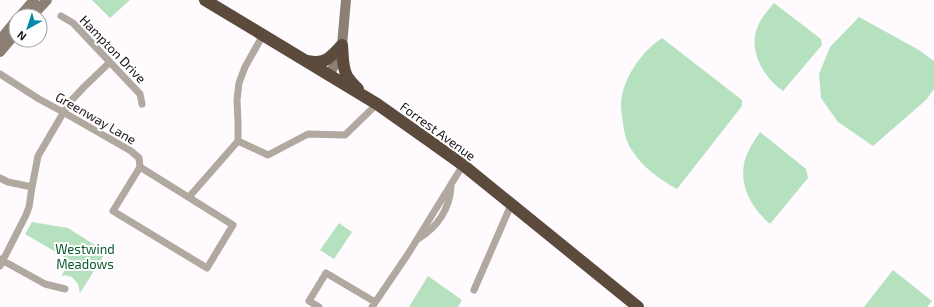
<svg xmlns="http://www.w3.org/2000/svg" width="934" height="307" viewBox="0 0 934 307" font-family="'Exo 2',sans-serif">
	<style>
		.green { fill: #b5e1bf }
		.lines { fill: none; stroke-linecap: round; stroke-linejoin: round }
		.street { stroke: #b1a8a0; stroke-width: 7 }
		.secondary { stroke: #8c8074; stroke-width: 10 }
		.highway { stroke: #5c4b3c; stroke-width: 12 }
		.labels { text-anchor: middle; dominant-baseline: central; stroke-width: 4; stroke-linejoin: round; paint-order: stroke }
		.street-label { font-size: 13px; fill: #1a141b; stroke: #fff }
		.park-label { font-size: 13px; fill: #0a592d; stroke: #fff }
	</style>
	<rect width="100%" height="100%" fill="#fefafe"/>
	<!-- green -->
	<path class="green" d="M 92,0 L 130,0 L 110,18 Z
		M 774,3 L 821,39 L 822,45 L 783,91 C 764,78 747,50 758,26 C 761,18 768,10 774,3 Z
		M 859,17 L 919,50 L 934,61 L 934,89 L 926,100 L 873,146 L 838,122 L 821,98 L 819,74 L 830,47 Z
		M 662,38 L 742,100 L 742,106 L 677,189 C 659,179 642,167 631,149 C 626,141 624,132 623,123 C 622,117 621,110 621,104 C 622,79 642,51 662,38 Z
		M 760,132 L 806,169 L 808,178 L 770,224 C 748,205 734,176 750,148 C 753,142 757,137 760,132 Z
		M 32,222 L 68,228 L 106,252 L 80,293 L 78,284 L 72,277 L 65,275 L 61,276 L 71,261 L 25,234 Z
		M 339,223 L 352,232 L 334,259 L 320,250 Z
		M 893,270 L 932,301 L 927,307 L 864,307 Z
		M 428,276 L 462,300 L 458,307 L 409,307 Z"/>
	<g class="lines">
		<!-- street -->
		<path class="street" d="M 61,16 L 73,23 L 140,94 L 142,104
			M 0,74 L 39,99 L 63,112 L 131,151 L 139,158 L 140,167 L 233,225 L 207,268 L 113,211 L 140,167
			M 238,141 L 268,155 L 308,134 L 345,135 L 377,104
			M 0,178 L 8,182 L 32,187
			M 189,197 L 238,141 L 238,123 L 237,100 L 239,83 L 245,67 L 263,35
			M 418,239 C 438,227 450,208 451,186
			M 0,259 L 45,284 L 65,289
			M 0,266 L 26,215 L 29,207 L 32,187 L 38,156 L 69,103 L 84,87 L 110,62
			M 474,290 L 511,205
			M 319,307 L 309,301 L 326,273 L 375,302
			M 372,307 L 408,254 L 463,165"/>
		<!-- secondary -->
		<path class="secondary" d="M 20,16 L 34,0
			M 32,16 L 47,0
			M 0,40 L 16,20
			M 0,52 L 16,33
			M 329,75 L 339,57 L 342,45 L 346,0"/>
		<!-- highway -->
		<path class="highway" d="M 205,0 L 377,104 L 428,140 L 463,165 L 638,307
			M 342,45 C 343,55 342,67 347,76 C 350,81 354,85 358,89
			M 308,61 C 325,65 331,57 342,45"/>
	</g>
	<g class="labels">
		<!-- street labels -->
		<g class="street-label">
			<text transform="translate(113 49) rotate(46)">Hampton Drive</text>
			<text transform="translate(96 118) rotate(30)">Greenway Lane</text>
			<text transform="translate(438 131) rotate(36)">Forrest Avenue</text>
		</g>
		<!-- park labels -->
		<g class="park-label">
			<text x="85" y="249">Westwind<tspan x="85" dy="15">Meadows</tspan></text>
		</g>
	</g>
	<!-- north arrow -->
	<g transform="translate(28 28) rotate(219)"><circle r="19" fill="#ffffff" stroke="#a3a1a4"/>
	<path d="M0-3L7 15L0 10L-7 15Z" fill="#028caa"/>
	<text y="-6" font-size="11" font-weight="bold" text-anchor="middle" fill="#1a141b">N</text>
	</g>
</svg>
